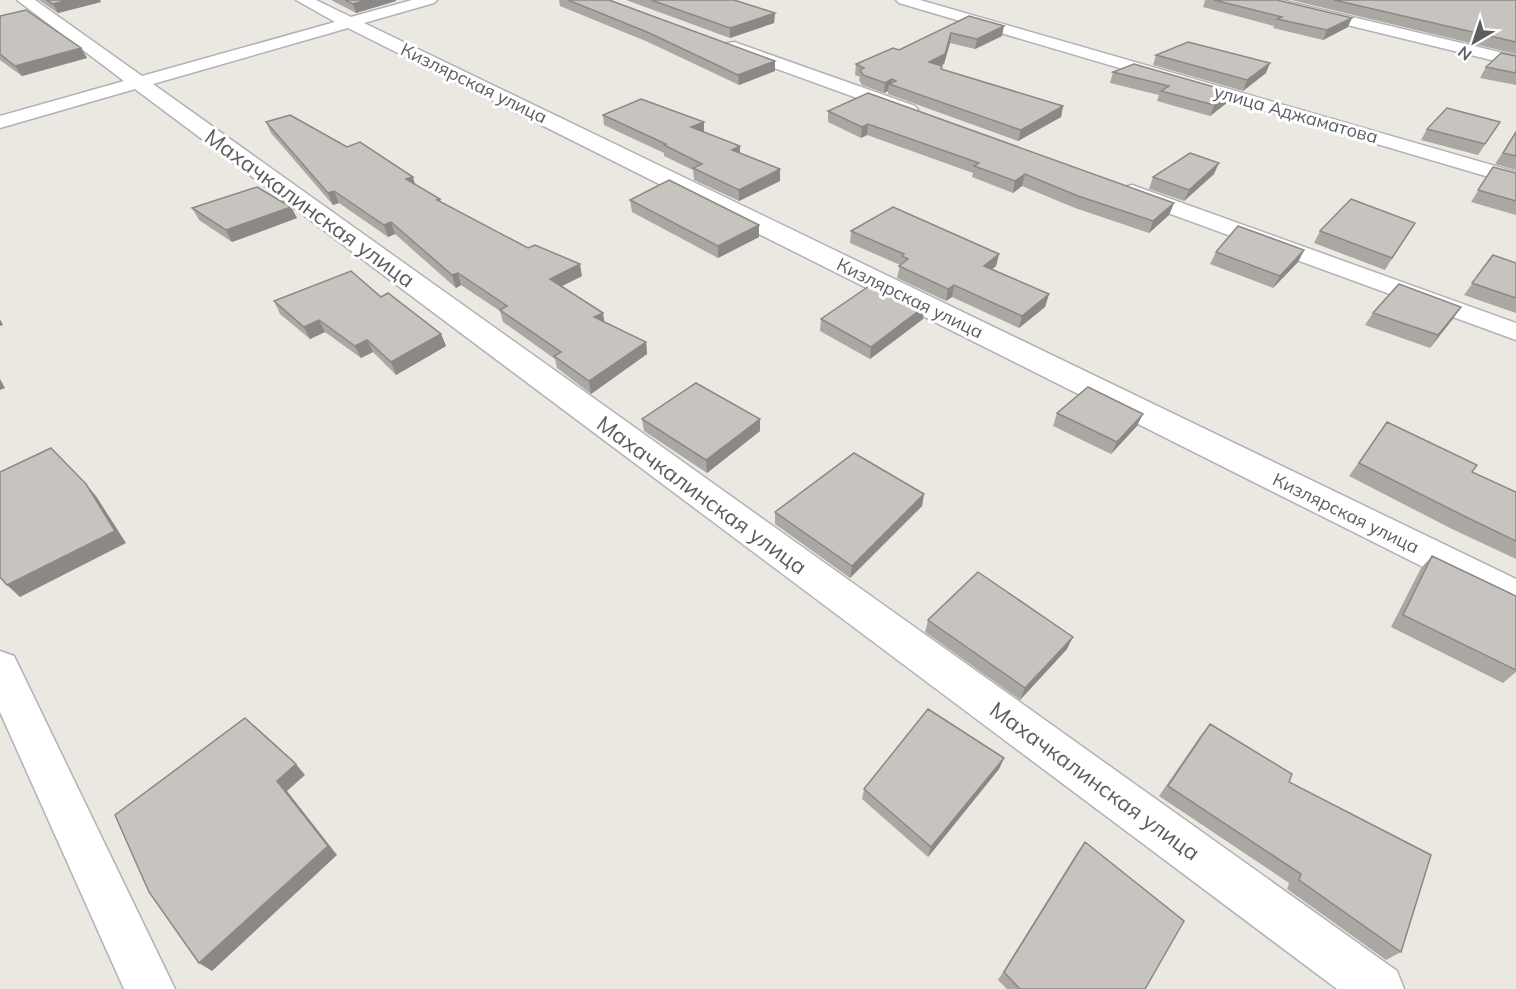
<svg xmlns="http://www.w3.org/2000/svg" width="1516" height="989" viewBox="0 0 1516 989" font-family="Mulish,sans-serif">
	<style>
		.lines { fill: none; stroke-linecap: round; stroke-linejoin: round }
		.minor-casing { stroke: #afb2b6; stroke-width: 3 }
		.minor { fill: #fff; fill-rule: evenodd }
		.wall { fill: #aba8a3 }
		.shaded-wall { fill: #8b8885 }
		.building { fill: #c7c3be; stroke: #8b8885; stroke-width: 1.5 }
		.labels { text-anchor: middle; dominant-baseline: central; stroke-width: 6; stroke-linejoin: round; paint-order: stroke }
		.far-street-label { font-size: 18px; fill: #5a5e61; stroke: #fff }
		.street-label { font-size: 22px; fill: #5a5e61; stroke: #fff }
	</style>
	<rect width="100%" height="100%" fill="#ebe8e2"/>
	<g class="lines">
		<defs>
			<path id="minor" d="M 17,0 L 35,0 L 142,76 L 335,22 L 296,0 L 316,0 L 351,17 L 412,0 L 437,0 L 434,3 L 364,23 L 1516,579 L 1516,611 L 1503,607 L 348,28 L 153,84 L 1397,971 L 1404,989 L 1337,989 L 135,89 L 0,128 L 0,116 L 124,81 Z
				M 896,0 L 920,0 L 1516,172 L 1516,185 L 899,3 Z
				M 1254,0 L 1281,0 L 1516,56 L 1516,66 L 1257,3 Z
				M 734,42 L 915,106 L 918,110 L 915,114 L 901,114 L 728,51 L 726,47 L 728,43 Z
				M 1132,185 L 1516,323 L 1516,340 L 1124,197 L 1121,192 L 1124,187 Z
				M 0,651 L 14,656 L 175,989 L 124,989 L 0,712 Z"/>
		</defs>
		<!-- minor casing -->
		<use href="#minor" class="minor-casing"/>
		<!-- minor -->
		<use href="#minor" class="minor"/>
	</g>
	<!-- wall -->
	<path class="wall" d="M 39,0 L 100,0 L 101,2 L 58,13 Z
		M 331,0 L 396,0 L 396,1 L 356,13 Z
		M 559,0 L 609,0 L 775,61 L 775,71 L 739,85 L 648,42 L 560,6 Z
		M 626,0 L 734,0 L 775,13 L 774,23 L 730,38 Z
		M 1205,0 L 1277,0 L 1348,27 L 1323,40 L 1273,28 L 1274,26 L 1203,7 Z
		M 1291,0 L 1516,0 L 1516,54 Z
		M 0,16 L 81,48 L 87,58 L 22,76 L 0,60 Z
		M 969,16 L 1002,36 L 975,49 L 950,43 L 944,64 L 941,65 L 941,70 L 1063,106 L 1061,117 L 1018,141 L 888,94 L 888,91 L 884,93 L 862,85 L 859,80 L 860,77 L 855,75 L 856,64 L 899,50 Z
		M 1156,55 L 1266,73 L 1243,91 L 1153,65 Z
		M 1516,56 L 1516,85 L 1480,78 L 1486,67 Z
		M 1113,72 L 1232,92 L 1228,102 L 1210,116 L 1157,101 L 1159,95 L 1110,83 Z
		M 828,111 L 1174,203 L 1169,215 L 1149,233 L 1075,208 L 1022,186 L 1013,193 L 972,177 L 973,173 L 867,135 L 861,138 L 828,122 Z
		M 603,115 L 704,132 L 740,153 L 780,169 L 780,181 L 739,201 L 694,180 L 693,170 L 664,156 L 664,153 L 604,125 Z
		M 266,122 L 347,147 L 440,199 L 441,202 L 582,276 L 562,286 L 605,322 L 646,342 L 647,354 L 591,394 L 557,368 L 555,359 L 503,322 L 500,311 L 461,285 L 456,288 L 395,234 L 388,237 L 339,203 L 333,205 L 271,133 Z
		M 1500,122 L 1478,155 L 1421,140 L 1427,129 Z
		M 1516,132 L 1516,170 L 1495,164 Z
		M 1493,167 L 1516,173 L 1516,215 L 1471,202 Z
		M 1214,174 L 1184,201 L 1149,189 L 1153,177 Z
		M 630,200 L 759,237 L 718,258 L 632,212 Z
		M 291,207 L 297,218 L 232,242 L 199,220 L 192,208 Z
		M 1415,223 L 1385,270 L 1314,243 L 1320,231 Z
		M 851,231 L 999,254 L 996,266 L 992,269 L 1049,294 L 1045,307 L 1019,328 L 952,297 L 946,301 L 897,278 L 900,265 L 850,243 Z
		M 1304,250 L 1298,262 L 1273,288 L 1210,264 L 1216,252 Z
		M 1493,255 L 1516,263 L 1516,313 L 1464,295 Z
		M 381,297 L 441,334 L 446,346 L 396,375 L 373,352 L 361,358 L 325,332 L 310,339 L 280,314 L 274,301 Z
		M 1461,307 L 1430,348 L 1365,325 L 1373,313 Z
		M 821,319 L 923,319 L 870,359 L 820,331 Z
		M 1057,413 L 1137,426 L 1111,454 L 1053,426 Z
		M 642,419 L 760,431 L 707,473 L 644,431 Z
		M 1387,422 L 1472,472 L 1516,492 L 1516,559 L 1452,529 L 1349,476 Z
		M 924,494 L 922,506 L 850,578 L 775,524 L 775,512 Z
		M 1432,556 L 1516,596 L 1516,672 L 1503,683 L 1391,627 L 1421,568 Z
		M 928,620 L 1067,649 L 1020,700 L 925,632 Z
		M 1210,724 L 1289,782 L 1401,952 L 1386,960 L 1287,889 L 1289,883 L 1159,796 L 1201,735 Z
		M 1004,758 L 999,769 L 928,857 L 862,799 L 864,789 Z
		M 1085,842 L 1145,989 L 1007,989 L 998,980 L 1078,851 Z"/>
	<!-- shaded-wall -->
	<path class="shaded-wall" d="M 68,0 L 100,0 L 101,2 L 58,13 L 53,4 Z
		M 366,0 L 396,0 L 396,1 L 356,13 L 353,4 Z
		M 775,13 L 774,23 L 730,38 L 730,28 Z
		M 1352,18 L 1348,27 L 1323,40 L 1327,30 Z
		M 1004,26 L 1002,36 L 975,49 L 977,39 Z
		M 951,33 L 950,43 L 944,64 L 927,72 L 929,62 Z
		M 81,48 L 87,58 L 22,76 L 15,66 Z
		M 775,61 L 775,71 L 739,85 L 738,75 Z
		M 1270,63 L 1266,73 L 1243,91 L 1247,80 Z
		M 892,79 L 891,85 L 889,84 L 888,91 L 884,93 L 885,83 Z
		M 1232,92 L 1228,102 L 1210,116 L 1214,105 Z
		M 1063,106 L 1061,117 L 1018,141 L 1021,130 Z
		M 704,122 L 704,133 L 691,127 Z
		M 868,124 L 867,135 L 861,138 L 862,127 Z
		M 740,146 L 740,157 L 732,150 Z
		M 1219,163 L 1214,174 L 1184,201 L 1189,190 Z
		M 780,169 L 780,181 L 739,201 L 739,190 Z
		M 1025,174 L 1022,186 L 1013,193 L 1015,181 Z
		M 413,177 L 416,188 L 406,179 Z
		M 334,191 L 339,203 L 333,205 L 328,193 Z
		M 1174,203 L 1169,215 L 1149,233 L 1153,221 Z
		M 291,207 L 297,218 L 232,242 L 226,230 Z
		M 391,222 L 395,234 L 388,237 L 384,225 Z
		M 759,225 L 759,237 L 718,258 L 718,246 Z
		M 1304,250 L 1298,262 L 1273,288 L 1280,276 Z
		M 999,254 L 996,266 L 982,278 L 984,266 Z
		M 580,264 L 582,276 L 552,291 L 550,279 Z
		M 458,273 L 461,285 L 456,288 L 452,275 Z
		M 954,285 L 952,297 L 946,301 L 948,289 Z
		M 1049,294 L 1045,307 L 1019,328 L 1022,316 Z
		M 925,306 L 923,319 L 870,359 L 871,347 Z
		M 1461,307 L 1453,319 L 1430,348 L 1438,335 Z
		M 603,313 L 605,325 L 594,317 Z
		M 0,319 L 3,325 L 0,326 Z
		M 319,320 L 325,332 L 310,339 L 304,327 Z
		M 441,334 L 446,346 L 396,375 L 391,362 Z
		M 367,340 L 373,352 L 361,358 L 355,346 Z
		M 646,342 L 647,354 L 591,394 L 589,381 Z
		M 0,379 L 5,388 L 0,390 Z
		M 1143,414 L 1137,426 L 1111,454 L 1117,442 Z
		M 760,419 L 760,431 L 707,473 L 706,460 Z
		M 86,484 L 96,496 L 126,543 L 20,597 L 7,585 Z
		M 924,494 L 922,506 L 850,578 L 852,566 Z
		M 1073,637 L 1067,649 L 1020,700 L 1025,688 Z
		M 1004,758 L 999,769 L 928,857 L 931,847 Z
		M 296,764 L 305,775 L 287,791 L 337,855 L 212,971 L 199,963 L 277,781 Z"/>
	<!-- building -->
	<path class="building" d="M 47,0 L 68,0 L 53,4 Z
		M 345,0 L 366,0 L 353,4 Z
		M 568,0 L 609,0 L 775,61 L 738,75 L 647,32 Z
		M 651,0 L 734,0 L 775,13 L 730,28 Z
		M 1214,0 L 1277,0 L 1352,18 L 1327,30 L 1277,19 L 1282,17 Z
		M 1334,0 L 1516,0 L 1516,42 Z
		M 26,10 L 81,48 L 15,66 L 0,54 L 0,16 Z
		M 969,16 L 1004,26 L 977,39 L 951,33 L 945,54 L 929,62 L 942,66 L 941,69 L 1063,106 L 1021,130 L 889,84 L 896,81 L 892,79 L 885,83 L 863,75 L 860,70 L 864,68 L 856,64 L 893,48 L 899,50 Z
		M 1188,42 L 1270,63 L 1247,80 L 1156,55 Z
		M 1501,53 L 1516,56 L 1516,73 L 1486,67 Z
		M 1134,64 L 1232,92 L 1214,105 L 1161,91 L 1169,86 L 1113,72 Z
		M 868,93 L 1174,203 L 1153,221 L 1078,196 L 1025,174 L 1015,181 L 974,166 L 979,163 L 868,124 L 862,127 L 828,111 Z
		M 641,99 L 704,122 L 691,127 L 740,146 L 732,150 L 780,169 L 739,190 L 693,168 L 702,164 L 664,145 L 666,144 L 603,115 Z
		M 1447,108 L 1500,122 L 1485,144 L 1427,129 Z
		M 290,115 L 347,147 L 360,142 L 413,177 L 406,179 L 440,199 L 437,200 L 528,248 L 535,245 L 580,264 L 550,279 L 603,313 L 594,317 L 646,342 L 589,381 L 554,356 L 561,352 L 500,310 L 507,306 L 458,273 L 452,275 L 391,222 L 384,225 L 334,191 L 328,193 L 266,122 Z
		M 1516,132 L 1516,156 L 1503,153 Z
		M 1190,153 L 1219,163 L 1189,190 L 1153,177 Z
		M 1493,167 L 1516,173 L 1516,201 L 1478,190 Z
		M 669,180 L 759,225 L 718,246 L 630,200 Z
		M 257,187 L 291,207 L 226,230 L 192,208 Z
		M 1351,199 L 1415,223 L 1392,258 L 1320,231 Z
		M 893,207 L 999,254 L 984,266 L 1049,294 L 1022,316 L 954,285 L 948,289 L 899,266 L 908,259 L 902,256 L 904,254 L 851,231 Z
		M 1238,226 L 1304,250 L 1280,276 L 1216,252 Z
		M 1493,255 L 1516,263 L 1516,298 L 1472,283 Z
		M 351,271 L 381,297 L 388,293 L 441,334 L 391,362 L 367,340 L 355,346 L 319,320 L 304,327 L 274,301 Z
		M 875,282 L 925,306 L 871,347 L 821,319 Z
		M 1399,284 L 1461,307 L 1438,335 L 1373,313 Z
		M 696,383 L 760,419 L 706,460 L 642,419 Z
		M 1088,387 L 1143,414 L 1117,442 L 1057,413 Z
		M 1387,422 L 1477,465 L 1472,472 L 1516,492 L 1516,541 L 1464,516 L 1359,463 Z
		M 51,448 L 86,484 L 115,531 L 7,585 L 0,577 L 0,472 Z
		M 854,453 L 924,494 L 852,566 L 775,512 Z
		M 1432,556 L 1516,596 L 1516,670 L 1403,615 Z
		M 978,572 L 1073,637 L 1025,688 L 928,620 Z
		M 928,709 L 1004,758 L 931,847 L 864,789 Z
		M 245,718 L 296,764 L 277,781 L 328,846 L 199,963 L 149,892 L 115,815 Z
		M 1210,724 L 1292,774 L 1289,782 L 1431,855 L 1401,952 L 1299,880 L 1301,874 L 1168,786 Z
		M 1085,842 L 1184,921 L 1145,989 L 1020,989 L 1004,972 Z"/>
	<g class="labels">
		<!-- far-street labels -->
		<g class="far-street-label">
			<text transform="translate(474 83) rotate(26)">Кизлярская улица</text>
			<text transform="translate(1296 114) rotate(16)">улица Аджаматова</text>
			<text transform="translate(910 298) rotate(26)">Кизлярская улица</text>
			<text transform="translate(1346 513) rotate(26)">Кизлярская улица</text>
		</g>
		<!-- street labels -->
		<g class="street-label">
			<text transform="translate(310 208) rotate(36)">Махачкалинская улица</text>
			<text transform="translate(702 495) rotate(36)">Махачкалинская улица</text>
			<text transform="translate(1095 781) rotate(36)">Махачкалинская улица</text>
		</g>
	</g>
	<!-- north arrow -->
	<g transform="translate(1474 42) rotate(219)" stroke="#ffffff" stroke-width="4.5" paint-order="stroke">
	<path d="M0-4.5L10 22L0 15L-10 22Z" fill="#5a5e61"/>
	<text y="-9" font-size="16" font-weight="bold" text-anchor="middle" fill="#5a5e61">N</text>
	</g>
</svg>
